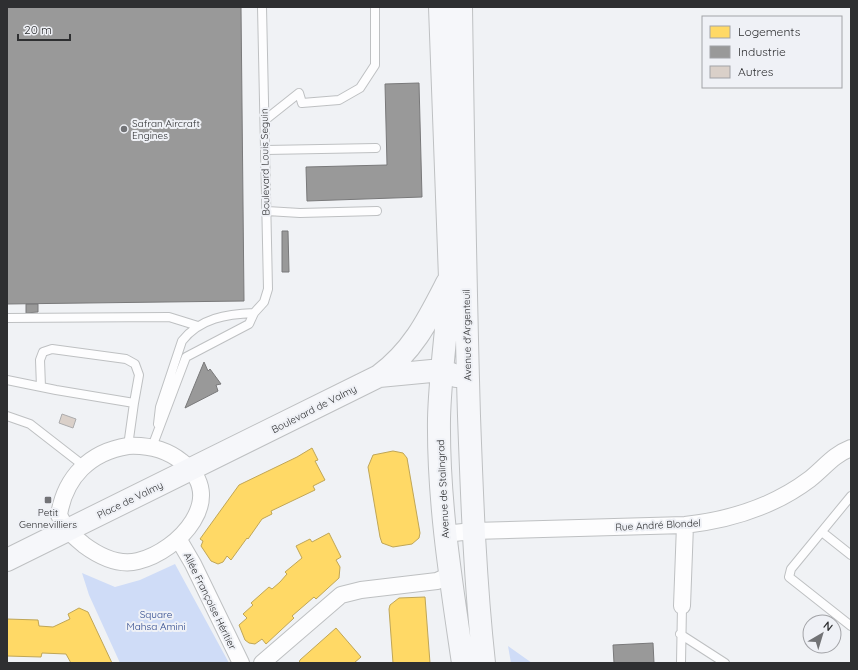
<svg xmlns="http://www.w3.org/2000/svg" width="858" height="670" viewBox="0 0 858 670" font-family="Quicksand,sans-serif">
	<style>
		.green { fill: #cfdcf7 }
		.homes { fill: #ffd966; stroke: #c0a656 }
		.industry { fill: #999; stroke: #79797a }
		.building { fill: #dad0c9; stroke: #acacad }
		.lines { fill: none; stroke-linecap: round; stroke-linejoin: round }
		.lane-casing { stroke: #bec0c2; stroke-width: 10 }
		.street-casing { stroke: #bec0c2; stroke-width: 18 }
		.secondary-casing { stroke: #bec0c2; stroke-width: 24 }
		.lane { stroke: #fdfdfe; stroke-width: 8 }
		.street { stroke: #fdfdfe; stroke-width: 16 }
		.secondary { stroke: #f6f7fa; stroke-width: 22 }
		.poi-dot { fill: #727376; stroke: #eff1f6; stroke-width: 1.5 }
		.labels { text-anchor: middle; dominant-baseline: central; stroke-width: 4; stroke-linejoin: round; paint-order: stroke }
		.poi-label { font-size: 10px; fill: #2e2f31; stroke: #eff1f6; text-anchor: start }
		.street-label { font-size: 10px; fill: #2e2f31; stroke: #eff1f6 }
		.park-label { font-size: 10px; fill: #2c468b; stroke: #eff1f6 }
	</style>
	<rect width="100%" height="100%" fill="#f0f2f5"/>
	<!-- green -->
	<path class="green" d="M 175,564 L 229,663 L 120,663 L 89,595 L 82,573 L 115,587 L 140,580 Z
		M 508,646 L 532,663 L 511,663 Z"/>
	<!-- homes -->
	<path class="homes" d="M 312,448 L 318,460 L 315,461 L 325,480 L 313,486 L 315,490 L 271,511 L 272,514 L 262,519 L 248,539 L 247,538 L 231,560 L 227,556 L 223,562 L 218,564 L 211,561 L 201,546 L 203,541 L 200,539 L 239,485 L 297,457 Z
		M 393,451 L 403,453 L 407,458 L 420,533 L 419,538 L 412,544 L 393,547 L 382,543 L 380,537 L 368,467 L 373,455 Z
		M 329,533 L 341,557 L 336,560 L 340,567 L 339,578 L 316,599 L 314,597 L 292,616 L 294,618 L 266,644 L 262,639 L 255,644 L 249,643 L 245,640 L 239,625 L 247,618 L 243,614 L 253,605 L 251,603 L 269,587 L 272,589 L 280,582 L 287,574 L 285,572 L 302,558 L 296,546 L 310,539 L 312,542 Z
		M 425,597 L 430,663 L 393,663 L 389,609 L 390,605 L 399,598 Z
		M 79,608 L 88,612 L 112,663 L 71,663 L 66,654 L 42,653 L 41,657 L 7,656 L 7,619 L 38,620 L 39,626 L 53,627 L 70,619 L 68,614 Z
		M 336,628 L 361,657 L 354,663 L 299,663 L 300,660 Z"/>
	<!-- industry -->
	<path class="industry" d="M 7,7 L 241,7 L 244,301 L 7,304 Z
		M 419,83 L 422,197 L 307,201 L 306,167 L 387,165 L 385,84 Z
		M 282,231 L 288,231 L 289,272 L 282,272 Z
		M 26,304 L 38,304 L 38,312 L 26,313 Z
		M 204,362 L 208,371 L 210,369 L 221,384 L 216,385 L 218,391 L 185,408 Z
		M 653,643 L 654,663 L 614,663 L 613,645 Z"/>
	<!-- building -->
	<path class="building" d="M 62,414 L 76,419 L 73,428 L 59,423 Z"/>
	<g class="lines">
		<defs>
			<path id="lane" d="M 265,120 L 299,93 L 302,103 L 339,100 L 360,88 L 375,65 L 375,7
				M 266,150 L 376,148
				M 267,211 L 300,213 L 377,211
				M 7,318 L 169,317 L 198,326
				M 7,380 L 56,390 L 134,403 L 128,446
				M 41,387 L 40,360 L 43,352 L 52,349 L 126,359 L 135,364 L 139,375 L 134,403
				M 7,416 L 30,424 L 84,466
				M 158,424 L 160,407 L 182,341 C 200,318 227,314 254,313
				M 152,447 L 186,357 L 249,324 L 254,313 L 264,302 L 268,289 L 262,7
				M 851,496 L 791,569 L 789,577 L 851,626
				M 822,532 L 851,555
				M 680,634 L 725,663
				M 681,663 L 682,606"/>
			<path id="street" d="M 128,446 C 148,445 166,449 182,462 C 229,497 179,551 138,561 C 119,566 99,556 84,545 C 71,534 67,531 59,515 C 65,477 90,452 128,446 Z
				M 444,534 L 473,531 L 685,525 C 730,520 773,507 810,479 C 825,467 833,455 851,448
				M 179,540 L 193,564 L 241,663
				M 682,606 L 685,525
				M 262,663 L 341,595 L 361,590 L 437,581 L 450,575"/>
			<path id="secondary" d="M 440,7 L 450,278 C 448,325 440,372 439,419 C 438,501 451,582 463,663
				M 461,7 C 463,143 465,280 469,416 C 472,499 475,581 484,663
				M 379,376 C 413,351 428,320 447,283
				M 7,560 L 379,376 L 442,370 L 456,376"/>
		</defs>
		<!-- lane casing -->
		<use href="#lane" class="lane-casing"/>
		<!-- street casing -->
		<use href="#street" class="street-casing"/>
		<!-- secondary casing -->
		<use href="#secondary" class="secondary-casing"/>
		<!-- lane -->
		<use href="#lane" class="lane"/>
		<!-- street -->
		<use href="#street" class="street"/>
		<!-- secondary -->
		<use href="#secondary" class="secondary"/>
	</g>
	<!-- markers -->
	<g class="poi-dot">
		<circle cx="124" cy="129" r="4"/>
		<rect x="44" y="496" width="8" height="8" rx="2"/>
	</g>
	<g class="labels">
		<!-- poi labels -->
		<g class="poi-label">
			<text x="132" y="123">Safran Aircraft<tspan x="132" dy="12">Engines</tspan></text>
			<text x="48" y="512" text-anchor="middle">Petit<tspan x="48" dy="12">Gennevilliers</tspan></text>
		</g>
		<!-- street labels -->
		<g class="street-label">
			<text transform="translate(265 162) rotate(-91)">Boulevard Louis Seguin</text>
			<text transform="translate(467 335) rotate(-91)">Avenue d'Argenteuil</text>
			<text transform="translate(314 409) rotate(-27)">Boulevard de Valmy</text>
			<text transform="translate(443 489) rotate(-93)">Avenue de Stalingrad</text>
			<text transform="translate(130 500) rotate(-26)">Place de Valmy</text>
			<text transform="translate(658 525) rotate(-3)">Rue André Blondel</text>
			<text transform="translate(210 601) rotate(64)">Allée Françoise Héritier</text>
		</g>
		<!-- park labels -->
		<g class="park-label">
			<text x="156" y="614">Square<tspan x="156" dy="12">Mahsa Amini</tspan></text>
		</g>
	</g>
	<!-- border -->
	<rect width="858" height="670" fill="none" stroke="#2e2f31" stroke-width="16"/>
	<!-- legend -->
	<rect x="702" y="16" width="140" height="72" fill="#eff1f6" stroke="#a2a3a7"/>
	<rect x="710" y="26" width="20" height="12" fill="#ffd966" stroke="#a2a3a7"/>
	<text x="738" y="36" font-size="12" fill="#2e2f31">Logements</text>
	<rect x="710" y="46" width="20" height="12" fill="#999999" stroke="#a2a3a7"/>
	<text x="738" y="56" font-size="12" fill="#2e2f31">Industrie</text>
	<rect x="710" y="66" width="20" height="12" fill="#dad0c9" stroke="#a2a3a7"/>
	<text x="738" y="76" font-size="12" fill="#2e2f31">Autres</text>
	<!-- north arrow -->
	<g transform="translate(822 634) rotate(38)"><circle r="19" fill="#eff1f6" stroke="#a2a3a7"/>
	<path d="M0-3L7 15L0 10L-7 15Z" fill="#727376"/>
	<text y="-6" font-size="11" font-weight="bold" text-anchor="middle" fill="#2e2f31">N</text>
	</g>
	<!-- scale -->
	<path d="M18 34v6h52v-6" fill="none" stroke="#2e2f31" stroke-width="2"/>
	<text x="24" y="34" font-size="12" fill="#2e2f31" stroke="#eff1f6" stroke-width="3" paint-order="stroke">20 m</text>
</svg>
